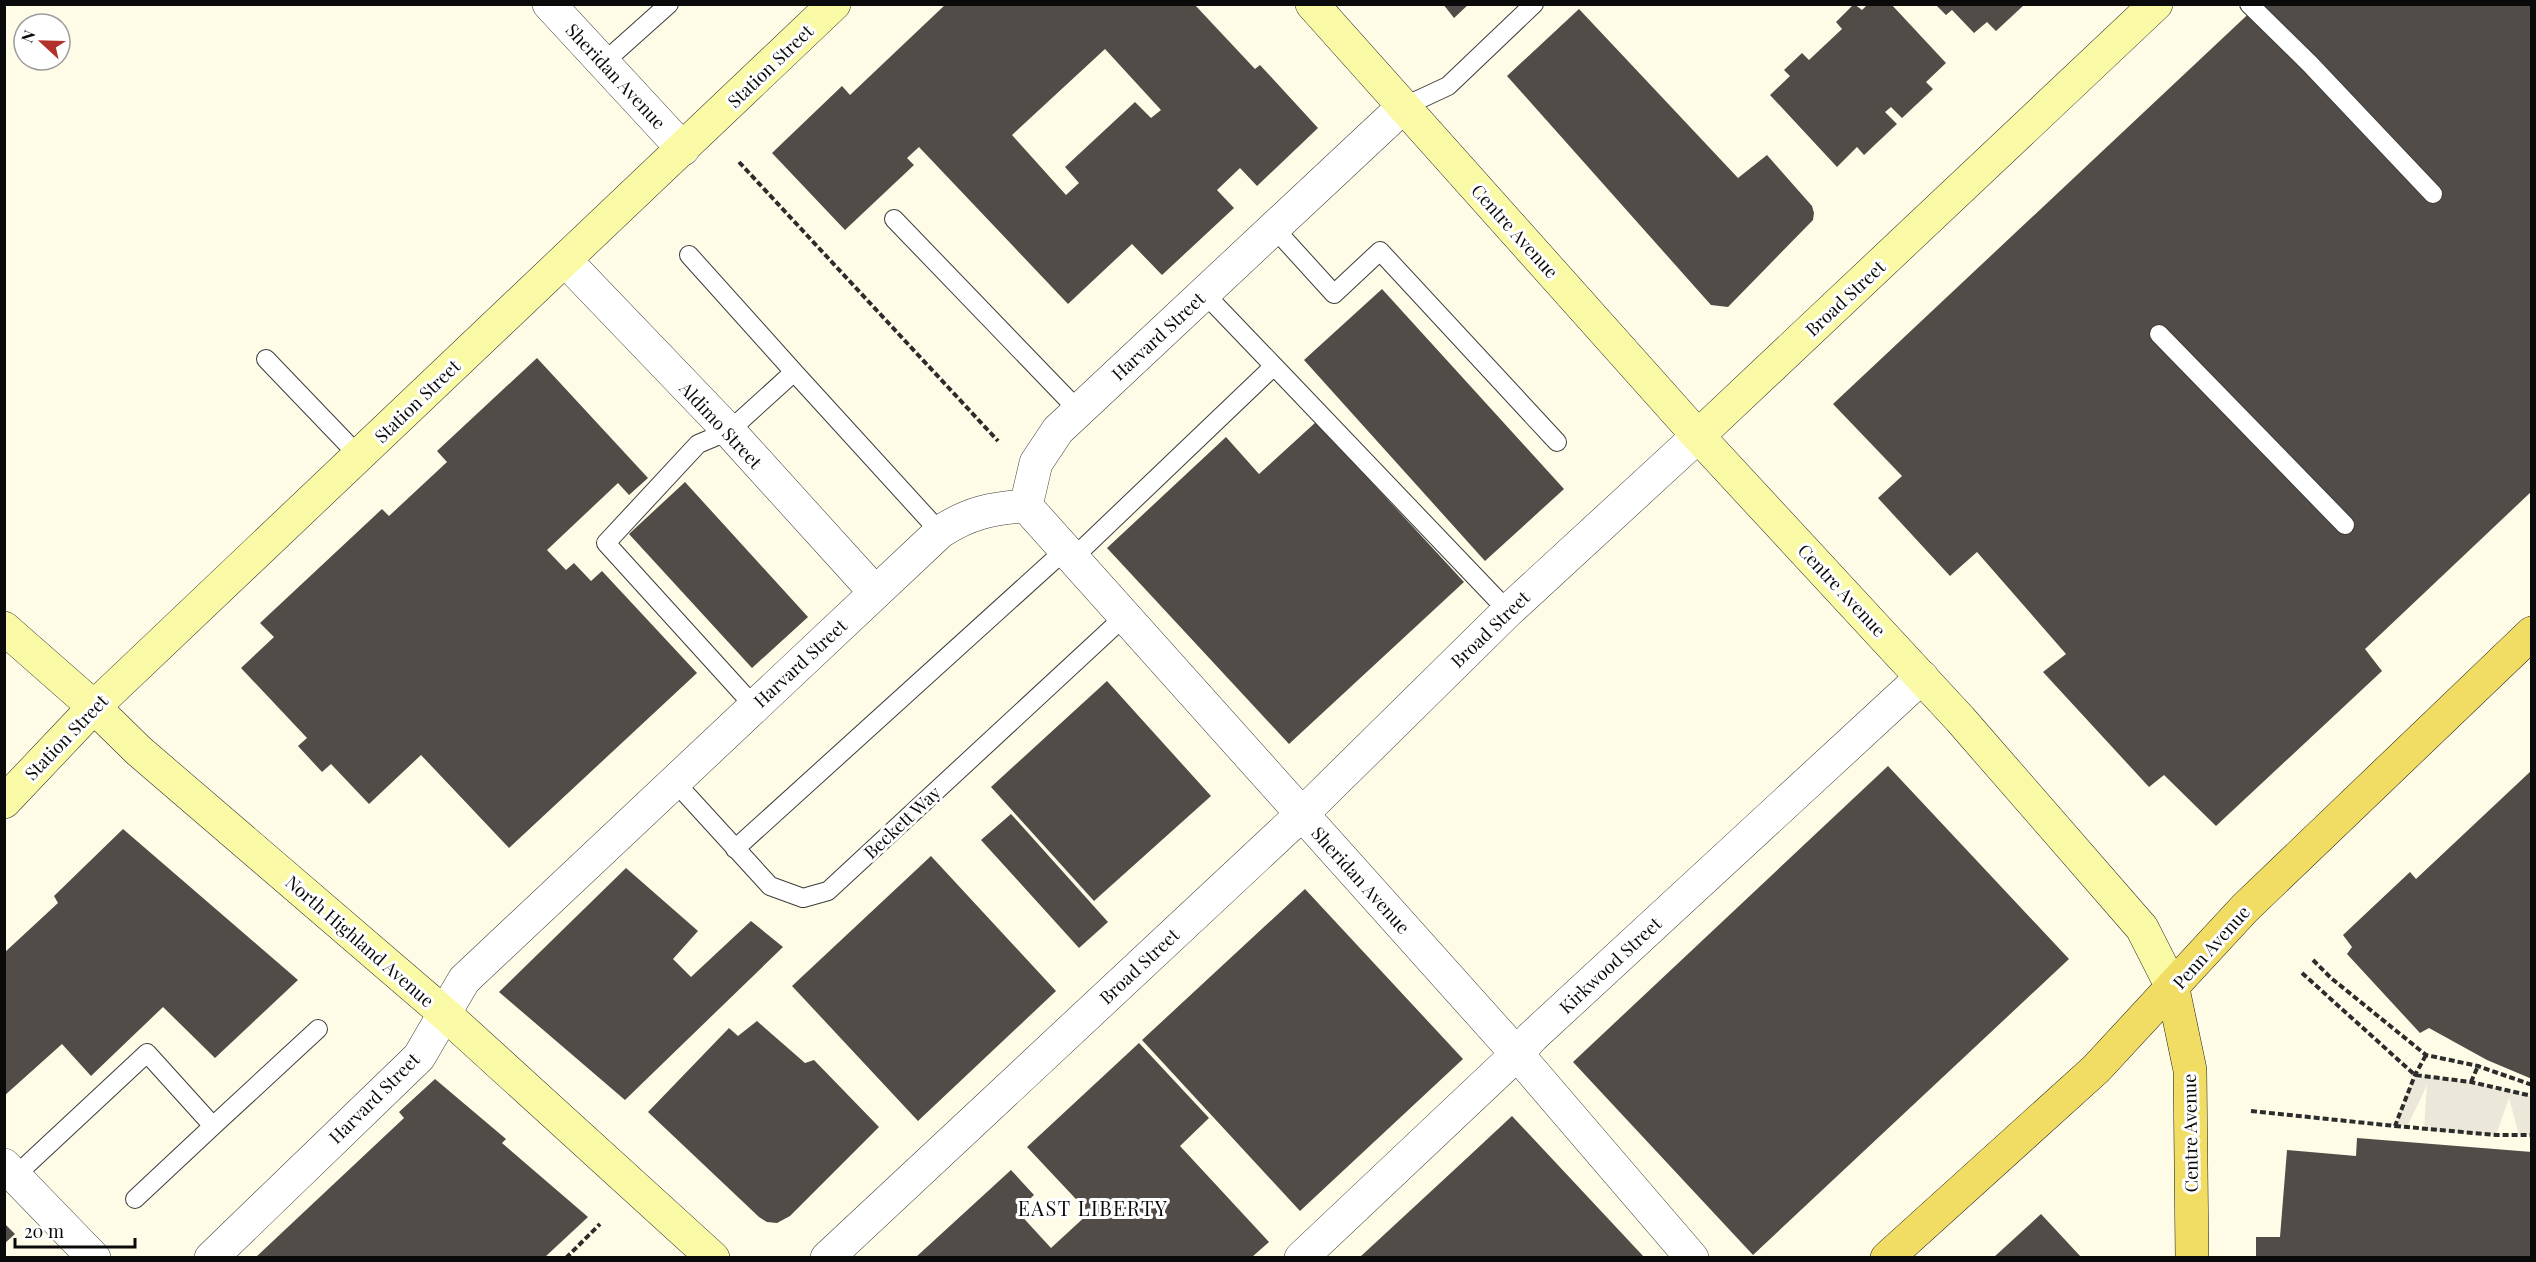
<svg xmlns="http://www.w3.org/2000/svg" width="2536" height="1262" viewBox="0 0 2536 1262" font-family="'Playfair Display',serif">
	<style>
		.plaza { fill: #ebe8d9 }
		.building { fill: #514c47; fill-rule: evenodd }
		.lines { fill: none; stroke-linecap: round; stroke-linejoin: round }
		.lane-casing { stroke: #3d3d3d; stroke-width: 20 }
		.street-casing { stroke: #3d3d3d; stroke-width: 34 }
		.secondary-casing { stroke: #2c2c2c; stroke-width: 34 }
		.primary-casing { stroke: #1b1b1b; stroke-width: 34 }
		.path { stroke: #2c2c2c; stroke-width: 4; stroke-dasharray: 6 3; stroke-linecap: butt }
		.lane { stroke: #fff; stroke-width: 18 }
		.street { stroke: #fff; stroke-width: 33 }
		.secondary { stroke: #fafaa6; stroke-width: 33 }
		.primary { stroke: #f1dd64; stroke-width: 33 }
		.labels { text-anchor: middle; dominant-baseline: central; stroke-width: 6; stroke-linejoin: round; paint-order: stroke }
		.street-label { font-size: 18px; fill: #0a0a0a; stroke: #fff }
		.neighbourhood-label { font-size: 20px; letter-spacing: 1.5px; fill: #0a0a0a; stroke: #fff }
	</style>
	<rect width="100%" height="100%" fill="#fefce7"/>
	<!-- plaza -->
	<path class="plaza" d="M 2415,1075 L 2471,1082 L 2531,1096 L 2531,1135 L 2519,1135 L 2509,1098 L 2496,1135 L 2424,1130 L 2427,1085 L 2407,1127 L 2395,1126 Z"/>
	<!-- building -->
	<path class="building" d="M 946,4 L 1194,4 L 1255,69 L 1260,65 L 1318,128 L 1257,186 L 1240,168 L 1217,190 L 1234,208 L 1162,275 L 1132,244 L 1068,304 L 919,147 L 907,158 L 914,165 L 845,230 L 772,153 L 842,86 L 850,95 ZM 1105,49 L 1161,110 L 1151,118 L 1135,102 L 1065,167 L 1079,183 L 1066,195 L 1012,135 Z
		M 1443,4 L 1469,4 L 1454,18 Z
		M 1854,4 L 1862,10 L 1868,4 L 1891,4 L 1946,63 L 1926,82 L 1933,89 L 1902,118 L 1891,107 L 1885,112 L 1897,124 L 1864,155 L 1857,147 L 1837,167 L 1770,95 L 1790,76 L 1784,70 L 1802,53 L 1809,60 L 1842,29 L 1836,22 Z
		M 2259,4 L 2532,4 L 2532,491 L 2365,649 L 2382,671 L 2216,826 L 2164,775 L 2149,787 L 2043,672 L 2066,654 L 1977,552 L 1950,576 L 1878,498 L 1902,476 L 1833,404 Z
		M 1936,5 L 2024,5 L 1996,31 L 1987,22 L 1974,33 L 1952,10 L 1946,15 Z
		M 1579,9 L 1738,178 L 1767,155 L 1812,206 L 1814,213 L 1813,220 L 1728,307 L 1711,305 L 1507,76 Z
		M 1382,289 L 1564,489 L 1485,561 L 1304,360 Z
		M 537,358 L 648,478 L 629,495 L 618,483 L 547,550 L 566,570 L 574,563 L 591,581 L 602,571 L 697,673 L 509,848 L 421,755 L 369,804 L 331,764 L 322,772 L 298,746 L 307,738 L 241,668 L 274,637 L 260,623 L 382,509 L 389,516 L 447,462 L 437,451 Z
		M 1316,422 L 1464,582 L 1289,744 L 1107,548 L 1226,437 L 1259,474 Z
		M 685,482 L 808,617 L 752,668 L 629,534 Z
		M 1107,681 L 1211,796 L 1094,901 L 991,787 Z
		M 1888,766 L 2069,959 L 1753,1255 L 1573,1062 Z
		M 2532,770 L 2532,1079 L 2487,1060 L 2429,1028 L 2420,1033 L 2347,954 L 2352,947 L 2343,935 L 2410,872 L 2416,879 Z
		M 1011,814 L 1108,922 L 1079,948 L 981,840 Z
		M 123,829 L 298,980 L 215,1058 L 163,1007 L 91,1076 L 62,1044 L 4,1096 L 4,953 L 58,903 L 54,896 Z
		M 931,856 L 1056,991 L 918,1121 L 792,986 Z
		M 626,868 L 698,931 L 673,959 L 691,977 L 751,921 L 783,947 L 625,1100 L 499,992 Z
		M 1305,889 L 1463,1059 L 1300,1211 L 1142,1040 Z
		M 757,1021 L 805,1063 L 814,1060 L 879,1127 L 790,1216 L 777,1223 L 767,1222 L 759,1217 L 648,1112 L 729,1028 L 738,1036 Z
		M 1139,1043 L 1209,1118 L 1180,1146 L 1269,1242 L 1252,1257 L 916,1257 L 1011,1170 L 1034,1195 L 1017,1211 L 1051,1248 L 1089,1213 L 1027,1147 Z
		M 435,1079 L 506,1139 L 502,1143 L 588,1217 L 545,1257 L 256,1257 L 404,1118 L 399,1112 Z
		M 1512,1116 L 1644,1257 L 1360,1257 L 1467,1158 Z
		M 2357,1138 L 2532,1152 L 2532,1257 L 2256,1257 L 2256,1237 L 2280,1237 L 2287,1150 L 2356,1156 Z
		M 2041,1214 L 2081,1257 L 1994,1257 Z
		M 4,1223 L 15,1234 L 4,1244 Z"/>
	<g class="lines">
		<defs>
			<path id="lane" d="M 2249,4 L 2310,64 L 2433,194
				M 603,63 L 669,4
				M 1403,107 L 1448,86 L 1534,4
				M 894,219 L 1079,411
				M 1274,228 L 1334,294 L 1380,251 L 1557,442
				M 689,255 L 794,372
				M 2159,334 L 2345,525
				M 266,359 L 359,456
				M 1274,366 L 1508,611
				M 1073,558 L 1274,366 L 1204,293
				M 754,706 L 606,543 L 698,444 L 729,431 L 794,372 L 940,532
				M 675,782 L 770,886 L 803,898 L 828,891 L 1125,616
				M 735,849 L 1065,550
				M 15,1176 L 147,1053 L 213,1126 L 318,1029
				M 135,1199 L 213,1126"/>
			<path id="street" d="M 549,4 L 683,149
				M 565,260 L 729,431 L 875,592
				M 1026,506 L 1517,1054 L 1692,1258
				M 1026,506 L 1036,463 L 1058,430 L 1403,107
				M 4,1165 L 94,1258
				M 211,1258 L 419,1057 L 464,980 L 940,532 C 969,513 992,508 1026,506
				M 827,1258 L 1302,814 L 1508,611 L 1698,436
				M 1301,1258 L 1517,1054 L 1532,1037 L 1922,677"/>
			<path id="secondary" d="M 1312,4 L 1698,436 L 1960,719 L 2142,928 L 2173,989
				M 1698,436 L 2156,4
				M 4,628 L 94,707 L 139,751 L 444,1013 L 713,1258
				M 4,802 L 94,707 L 834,4"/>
			<path id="primary" d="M 2173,989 L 2190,1070 L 2192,1258
				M 1887,1258 L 2096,1069 L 2245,908 L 2532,633"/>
		</defs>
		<!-- lane casing -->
		<use href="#lane" class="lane-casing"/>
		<!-- street casing -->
		<use href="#street" class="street-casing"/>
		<!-- secondary casing -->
		<use href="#secondary" class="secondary-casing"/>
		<!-- primary casing -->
		<use href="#primary" class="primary-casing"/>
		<!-- path -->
		<path class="path" d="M 739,162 L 998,441
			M 2313,960 L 2331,978 L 2426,1055 L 2478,1066 L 2532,1085
			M 2302,973 L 2415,1075 L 2471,1082 L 2532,1096
			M 2471,1082 L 2478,1066
			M 2251,1111 L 2395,1126 L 2415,1075 L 2426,1055
			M 2395,1126 L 2496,1135 L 2532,1135
			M 566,1258 L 600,1224"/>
		<!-- lane -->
		<use href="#lane" class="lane"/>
		<!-- street -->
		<use href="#street" class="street"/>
		<!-- secondary -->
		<use href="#secondary" class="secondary"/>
		<!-- primary -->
		<use href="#primary" class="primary"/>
	</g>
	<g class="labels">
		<!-- street labels -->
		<g class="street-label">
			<text transform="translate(770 66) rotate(-44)">Station Street</text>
			<text transform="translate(616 76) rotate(47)">Sheridan Avenue</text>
			<text transform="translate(1515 231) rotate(48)">Centre Avenue</text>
			<text transform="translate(1845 298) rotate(-43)">Broad Street</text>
			<text transform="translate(1158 336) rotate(-43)">Harvard Street</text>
			<text transform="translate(417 401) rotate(-44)">Station Street</text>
			<text transform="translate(721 425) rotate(47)">Aldimo Street</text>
			<text transform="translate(1842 590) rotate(47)">Centre Avenue</text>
			<text transform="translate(1490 629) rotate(-44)">Broad Street</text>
			<text transform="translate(800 663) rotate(-43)">Harvard Street</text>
			<text transform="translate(66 737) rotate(-46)">Station Street</text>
			<text transform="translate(902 822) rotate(-43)">Beckett Way</text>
			<text transform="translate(1361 880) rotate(48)">Sheridan Avenue</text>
			<text transform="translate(360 941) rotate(41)">North Highland Avenue</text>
			<text transform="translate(2211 947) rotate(-48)">Penn Avenue</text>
			<text transform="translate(1610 965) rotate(-43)">Kirkwood Street</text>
			<text transform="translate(1139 966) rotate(-43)">Broad Street</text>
			<text transform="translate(374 1098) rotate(-45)">Harvard Street</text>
			<text transform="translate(2190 1133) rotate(-91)">Centre Avenue</text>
		</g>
		<!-- neighbourhood labels -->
		<g class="neighbourhood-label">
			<text x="1093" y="1207">EAST LIBERTY</text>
		</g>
	</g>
	<!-- border -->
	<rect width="2536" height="1262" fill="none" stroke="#0a0a0a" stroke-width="12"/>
	<!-- north arrow -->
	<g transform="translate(42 42) rotate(292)"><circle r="28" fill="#ffffff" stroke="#9d9d9d" stroke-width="1.5"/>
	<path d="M0-4.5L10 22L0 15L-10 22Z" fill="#b0322b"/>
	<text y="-9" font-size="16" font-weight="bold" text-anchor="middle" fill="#0a0a0a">N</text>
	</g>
	<!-- scale -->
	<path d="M15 1238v9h120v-9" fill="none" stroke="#0a0a0a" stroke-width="3"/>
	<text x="24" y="1238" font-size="18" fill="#0a0a0a" stroke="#ffffff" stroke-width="4.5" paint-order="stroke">20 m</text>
</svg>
